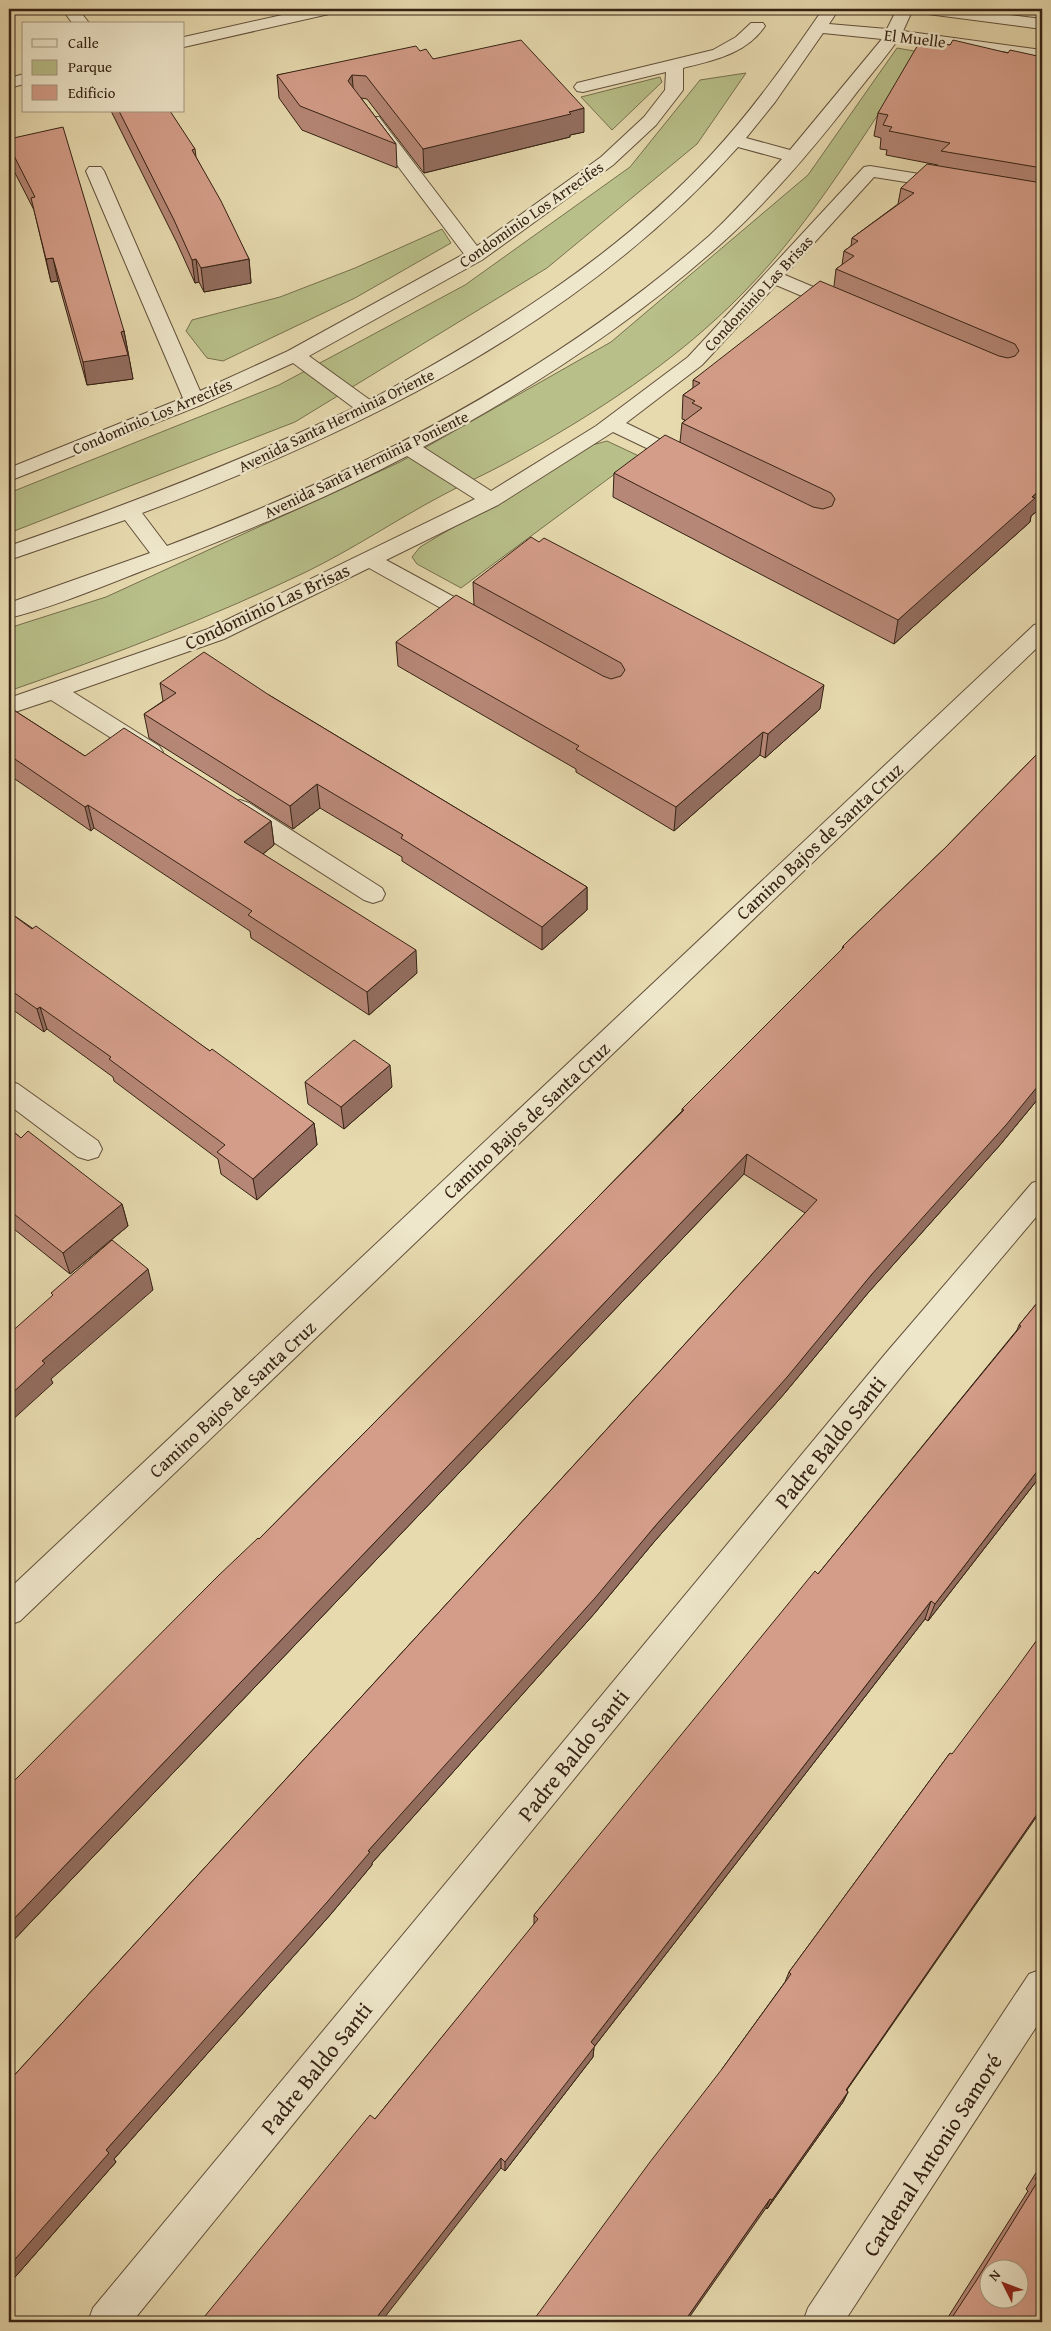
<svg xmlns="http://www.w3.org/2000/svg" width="1051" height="2331" viewBox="0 0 1051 2331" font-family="'Gentium Book Plus',serif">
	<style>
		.green { fill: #b8bf89; stroke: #76704e }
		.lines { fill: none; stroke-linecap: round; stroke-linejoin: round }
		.minor-casing { stroke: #62503b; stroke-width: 2 }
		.minor { fill: #efe7cb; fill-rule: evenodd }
		.wall { fill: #b68776; stroke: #352214 }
		.shaded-wall { fill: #946e60; stroke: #352214 }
		.building { fill: #d49d89; stroke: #352214; fill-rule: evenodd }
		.labels { text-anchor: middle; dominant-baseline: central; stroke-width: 5; stroke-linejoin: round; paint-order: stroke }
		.far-street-label { font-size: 16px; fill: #352214; stroke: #efe7cb }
		.street-label { font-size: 19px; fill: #352214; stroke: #efe7cb }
		.near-street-label { font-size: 22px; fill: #352214; stroke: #efe7cb }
	</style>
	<rect width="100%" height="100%" fill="#e7daaf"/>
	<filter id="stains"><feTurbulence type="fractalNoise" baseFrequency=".004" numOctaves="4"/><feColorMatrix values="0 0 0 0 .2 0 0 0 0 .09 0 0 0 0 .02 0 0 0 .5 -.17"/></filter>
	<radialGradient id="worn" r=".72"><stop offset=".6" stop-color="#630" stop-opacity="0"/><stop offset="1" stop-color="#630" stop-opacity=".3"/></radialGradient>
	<!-- green -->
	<path class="green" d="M 897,48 L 920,52 C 864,133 813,222 744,292 C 676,362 593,415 508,462 C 486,474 463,484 441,496 C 396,520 353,549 306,572 C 210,618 110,656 9,691 L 9,628 L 106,597 L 400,462 L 611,342 L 808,175 Z
		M 746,73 L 697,144 L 547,268 L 295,422 L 9,533 L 9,493 L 279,385 L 465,285 L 630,167 L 700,80 Z
		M 660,77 L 662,82 L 612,130 L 581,97 Z
		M 442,229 L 451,243 L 355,298 L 223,361 L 207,358 L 186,331 L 192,320 L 280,297 L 355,268 Z
		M 607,441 L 639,456 L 461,588 L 417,564 L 412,557 L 420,547 L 592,445 Z"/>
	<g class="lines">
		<defs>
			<path id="minor" d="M 62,9 L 78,9 L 90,24 L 73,24 Z
				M 309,9 L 337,9 L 335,12 L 329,14 L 184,47 L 184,37 Z
				M 823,9 L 839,9 L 829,24 L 887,29 L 897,9 L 913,9 L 903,31 L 1042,50 L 1042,60 L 897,41 C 883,61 866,80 851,100 C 812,150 769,201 722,243 C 631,324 530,390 423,447 L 491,491 L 596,426 L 688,357 L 864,167 L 870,166 L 956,180 L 959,184 L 956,188 L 950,189 L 874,177 L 785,275 L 849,302 L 852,306 L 849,310 L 842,312 L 835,310 L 776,285 L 702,365 L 626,423 L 694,456 L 697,460 L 694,464 L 687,466 L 680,464 L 613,432 L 498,505 L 386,560 L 489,616 L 492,621 L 489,626 L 481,628 L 473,626 L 369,568 L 224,639 L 73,692 L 159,746 L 163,752 L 159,758 L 151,760 L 143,758 L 51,700 L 9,714 L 9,698 L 208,629 L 475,499 L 407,456 C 322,501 232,537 142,571 C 101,587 51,608 9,618 L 9,603 L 150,553 L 125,520 L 9,560 L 9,546 C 127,505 241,461 354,408 L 293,363 L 201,405 L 9,481 L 9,468 L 183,398 L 86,171 L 89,167 L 101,167 L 104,171 L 200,391 L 288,351 L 464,254 L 367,125 L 364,121 L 367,117 L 379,117 L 477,246 L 601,157 L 644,117 L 665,90 L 666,72 L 583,92 L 577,91 L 574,87 L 577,83 L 713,50 L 736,37 L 751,23 L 763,23 L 765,26 C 746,54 714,60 683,68 L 683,90 L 680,94 L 656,125 L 613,165 L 482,260 L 309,356 L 370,400 C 493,333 614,259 710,156 C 752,111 788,60 823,9 ZM 823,33 L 882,39 L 790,150 L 746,138 L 775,102 ZM 738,147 L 782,159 C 758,185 735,212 709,236 C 551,374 363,472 167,546 L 142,513 C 361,431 580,324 738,147 Z
				M 920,9 L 963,9 L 1042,19 L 1042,29 L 928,14 L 922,12 Z
				M 24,74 L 24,84 L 9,88 L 9,78 Z
				M 1042,623 L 1042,643 L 20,1621 L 9,1625 L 9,1589 L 1034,625 Z
				M 240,800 L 249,803 L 382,888 L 385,894 L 382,900 L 373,903 L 364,900 L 231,815 L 228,809 L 231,803 Z
				M 9,1081 L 18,1084 L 98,1141 L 102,1149 L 98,1157 L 88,1160 L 78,1157 L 9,1105 Z
				M 1042,1180 L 1042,1210 L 906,1371 L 132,2322 L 88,2322 L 93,2308 L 886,1353 L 1032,1183 Z
				M 1042,1969 L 1042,2018 L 844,2322 L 803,2322 L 808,2308 L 1029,1974 Z"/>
		</defs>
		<!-- minor casing -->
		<use href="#minor" class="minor-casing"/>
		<!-- minor -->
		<use href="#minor" class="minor"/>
	</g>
	<!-- wall -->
	<path class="wall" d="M 927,45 L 950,45 L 1042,57 L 1042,507 L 1031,516 L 1030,522 L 894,644 L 613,497 L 614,473 L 680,442 L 682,423 L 685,420 L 682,419 L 683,395 L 693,388 L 693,380 L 834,286 L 836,269 L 842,265 L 844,251 L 851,246 L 852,238 L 898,204 L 901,188 L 938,166 L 938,165 L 886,155 L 887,150 L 880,149 L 881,138 L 874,136 L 878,113 Z
		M 420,51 L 433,59 L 584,132 L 570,135 L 570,137 L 424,173 L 367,99 L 361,98 L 396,144 L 397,168 L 302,130 L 279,98 L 277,75 Z
		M 111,111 L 163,111 L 195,149 L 196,157 L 249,259 L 251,283 L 204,292 L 199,282 L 195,283 L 177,243 Z
		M 9,139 L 124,331 L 133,379 L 87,385 L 58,281 L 51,282 L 34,210 L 14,171 L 10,148 L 11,148 Z
		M 473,582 L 820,709 L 765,758 L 760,755 L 674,831 L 576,772 L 576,769 L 398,666 L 396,642 L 474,605 Z
		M 160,683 L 269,695 L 587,887 L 587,910 L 542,950 L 402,861 L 402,857 L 320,808 L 293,829 L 149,738 L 144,714 L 163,701 Z
		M 9,707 L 85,756 L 271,821 L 274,845 L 263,854 L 417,973 L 369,1015 L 251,938 L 250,931 L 94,828 L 91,831 L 9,775 Z
		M 1042,749 L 1042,1094 L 1000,1145 L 868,1293 L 784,1394 L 654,1542 L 594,1614 L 372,1863 L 372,1865 L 331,1914 L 114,2159 L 116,2162 L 9,2284 L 9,2081 L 805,1213 L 744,1174 L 9,1945 L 9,1786 L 259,1539 L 597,1198 L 682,1111 L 682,1109 L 842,949 L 843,946 L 945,848 Z
		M 9,912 L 314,1123 L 317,1145 L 257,1200 L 221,1174 L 218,1159 L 114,1081 L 113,1077 L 47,1029 L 44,1032 L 9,1007 Z
		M 305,1082 L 392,1087 L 344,1129 L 308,1104 Z
		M 9,1128 L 21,1138 L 122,1204 L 128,1226 L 70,1274 L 9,1225 Z
		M 1042,1297 L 1042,1474 L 928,1621 L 925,1619 L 594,2047 L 593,2057 L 505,2171 L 501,2168 L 375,2119 L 534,1925 L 534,1915 L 818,1574 L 1017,1330 L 1019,1325 Z
		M 950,1753 L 847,2090 L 848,2092 L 843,2102 L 767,2209 L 766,2208 L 722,2069 L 785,1982 L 789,1972 Z
		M 1042,2163 L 1042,2322 L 945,2322 L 1028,2191 L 1026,2189 Z"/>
	<!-- shaded-wall -->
	<path class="shaded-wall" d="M 352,75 L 354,98 L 348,81 Z
		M 584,108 L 584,132 L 570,135 L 570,137 L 424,173 L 423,149 Z
		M 53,258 L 58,281 L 51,282 L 46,259 Z
		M 196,259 L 199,282 L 195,283 L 192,260 Z
		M 249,259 L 251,283 L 204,292 L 201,268 Z
		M 124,331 L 133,379 L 87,385 L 83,362 L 121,332 Z
		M 1042,488 L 1042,507 L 1031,516 L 1030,522 L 894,644 L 898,620 Z
		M 824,685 L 820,709 L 765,758 L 768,734 Z
		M 763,732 L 760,755 L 674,831 L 676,807 Z
		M 317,784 L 320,808 L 293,829 L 290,806 Z
		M 88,805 L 94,828 L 91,831 L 85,807 Z
		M 271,821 L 274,845 L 248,866 L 244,842 Z
		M 587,887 L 587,910 L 542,950 L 542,927 Z
		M 416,950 L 417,973 L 369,1015 L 367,992 Z
		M 40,1007 L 47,1029 L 44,1032 L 37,1009 Z
		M 390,1065 L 392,1087 L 344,1129 L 341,1107 Z
		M 1042,1081 L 1042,1094 L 1000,1145 L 868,1293 L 784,1394 L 654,1542 L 594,1614 L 372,1863 L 372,1865 L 331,1914 L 114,2159 L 116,2162 L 9,2284 L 9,2266 L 106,2150 L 368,1851 L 656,1525 L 872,1274 Z
		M 314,1123 L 317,1145 L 257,1200 L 253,1179 Z
		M 747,1154 L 744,1174 L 9,1945 L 9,1924 Z
		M 122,1204 L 128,1226 L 70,1274 L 63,1253 Z
		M 148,1269 L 153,1290 L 51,1379 L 53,1383 L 9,1423 L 9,1396 L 42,1361 Z
		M 1042,1465 L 1042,1474 L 928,1621 L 935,1604 Z
		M 931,1601 L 925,1619 L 594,2047 L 593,2057 L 505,2171 L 505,2162 L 591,2042 Z
		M 1042,1807 L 1042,1809 L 840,2100 L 846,2090 Z
		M 848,2092 L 843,2102 L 767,2209 L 772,2200 Z
		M 501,2158 L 501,2168 L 381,2322 L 373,2322 Z
		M 770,2199 L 766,2208 L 686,2322 L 684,2322 Z"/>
	<!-- building -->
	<path class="building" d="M 521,40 L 584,108 L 569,112 L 571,114 L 423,149 L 366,76 L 352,75 L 348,81 L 396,144 L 300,106 L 277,75 L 416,46 L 420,51 L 426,49 L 433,59 Z
		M 953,40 L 1008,53 L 1010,50 L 1042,57 L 1042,168 L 941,151 L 950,143 L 889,131 L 892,127 L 883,125 L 888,115 L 878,113 L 919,43 L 927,45 L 930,41 L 950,45 Z
		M 119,111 L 170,111 L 195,149 L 192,150 L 221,201 L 249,259 L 201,268 L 196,259 L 192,260 L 174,220 Z
		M 63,127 L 124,331 L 121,332 L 128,355 L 83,362 L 53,258 L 46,259 L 31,198 L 35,197 L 10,148 L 13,147 L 9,139 Z
		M 927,164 L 1042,183 L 1042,488 L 1032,497 L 1035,498 L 898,620 L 614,473 L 665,435 L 813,507 L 823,509 L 832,506 L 835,499 L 831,493 L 682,423 L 702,408 L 692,403 L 695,401 L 683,395 L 700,383 L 693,380 L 820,281 L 999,356 L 1008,358 L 1015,356 L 1019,351 L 1015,344 L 836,269 L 854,256 L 844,251 L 858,241 L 852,238 L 914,193 L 901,188 Z
		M 531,537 L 539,542 L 544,538 L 824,685 L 768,734 L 763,732 L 676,807 L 576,749 L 579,746 L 396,642 L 456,595 L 603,676 L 611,679 L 621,676 L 625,670 L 621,663 L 473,582 Z
		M 204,652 L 269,695 L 587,887 L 542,927 L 401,838 L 403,835 L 317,784 L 290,806 L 144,714 L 176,693 L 160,683 Z
		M 9,707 L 85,756 L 124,728 L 271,821 L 244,842 L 416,950 L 367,992 L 248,915 L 252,911 L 88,805 L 85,807 L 9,755 Z
		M 1042,749 L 1042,1081 L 1006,1125 L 872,1274 L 788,1376 L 656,1525 L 595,1598 L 368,1851 L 370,1852 L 328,1901 L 106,2150 L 109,2153 L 9,2266 L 9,2081 L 817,1200 L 747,1154 L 9,1924 L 9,1786 L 218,1576 L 258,1538 L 259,1539 L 597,1198 L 684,1110 L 682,1109 L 844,947 L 843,946 L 945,848 Z
		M 9,912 L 32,929 L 36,926 L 210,1051 L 212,1049 L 314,1123 L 253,1179 L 217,1152 L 225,1145 L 109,1059 L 111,1057 L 40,1007 L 37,1009 L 9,989 Z
		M 354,1040 L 390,1065 L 341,1107 L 305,1082 Z
		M 9,1128 L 21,1138 L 28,1131 L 122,1204 L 63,1253 L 9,1210 Z
		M 112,1240 L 148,1269 L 42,1361 L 45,1363 L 9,1396 L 9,1334 L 53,1295 L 51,1293 Z
		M 1042,1297 L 1042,1465 L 935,1604 L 931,1601 L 591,2042 L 595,2046 L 505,2162 L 501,2158 L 373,2322 L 200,2322 L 370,2115 L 375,2119 L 538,1919 L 534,1915 L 587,1850 L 815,1571 L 818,1574 L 1021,1326 L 1019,1325 Z
		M 1042,1633 L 1042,1807 L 846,2090 L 848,2092 L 772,2200 L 770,2199 L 684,2322 L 532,2322 L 650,2162 L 722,2069 L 791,1974 L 789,1972 L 950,1753 L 952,1754 L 1008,1680 Z
		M 1042,2169 L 1042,2322 L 949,2322 L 976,2281 L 1038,2181 L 1035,2179 ZM 988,2268 L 1018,2268 L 1018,2298 L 988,2298 Z"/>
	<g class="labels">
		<!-- far-street labels -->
		<g class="far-street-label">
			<text transform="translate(915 38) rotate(7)">El Muelle</text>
			<text transform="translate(531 214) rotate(-35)">Condominio Los Arrecifes</text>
			<text transform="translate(758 293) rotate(-47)">Condominio Las Brisas</text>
			<text transform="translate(152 416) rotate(-23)">Condominio Los Arrecifes</text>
			<text transform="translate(336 420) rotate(-26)">Avenida Santa Herminia Oriente</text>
			<text transform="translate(366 464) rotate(-26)">Avenida Santa Herminia Poniente</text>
		</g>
		<!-- street labels -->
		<g class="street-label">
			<text transform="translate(267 606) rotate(-25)">Condominio Las Brisas</text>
			<text transform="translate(819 841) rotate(-43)">Camino Bajos de Santa Cruz</text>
			<text transform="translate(526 1120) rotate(-43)">Camino Bajos de Santa Cruz</text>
			<text transform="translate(232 1399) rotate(-43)">Camino Bajos de Santa Cruz</text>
		</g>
		<!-- near-street labels -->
		<g class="near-street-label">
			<text transform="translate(830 1442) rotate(-51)">Padre Baldo Santi</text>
			<text transform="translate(573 1755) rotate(-51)">Padre Baldo Santi</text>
			<text transform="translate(316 2068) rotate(-51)">Padre Baldo Santi</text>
			<text transform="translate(932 2155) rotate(-57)">Cardenal Antonio Samoré</text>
		</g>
	</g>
	<!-- margin -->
	<rect width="1051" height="2331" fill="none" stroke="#e7daaf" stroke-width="30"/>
	<rect x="10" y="10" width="1031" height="2311" fill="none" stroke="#352214" stroke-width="2.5"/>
	<rect x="15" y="15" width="1021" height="2301" fill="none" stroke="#352214"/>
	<!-- legend -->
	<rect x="22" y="22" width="162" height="90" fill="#efe7cb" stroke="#a59882"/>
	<rect x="32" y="39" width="25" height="8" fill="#efe7cb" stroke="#a59882"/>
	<text x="68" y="48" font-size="15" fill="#352214">Calle</text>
	<rect x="32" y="60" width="25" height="15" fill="#b8bf89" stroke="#a59882"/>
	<text x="68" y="72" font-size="15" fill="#352214">Parque</text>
	<rect x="32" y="85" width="25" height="15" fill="#d49d89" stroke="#a59882"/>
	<text x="68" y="98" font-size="15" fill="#352214">Edificio</text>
	<!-- north arrow -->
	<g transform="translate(1004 2284) rotate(312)"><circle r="24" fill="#efe7cb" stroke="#a59882"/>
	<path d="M0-4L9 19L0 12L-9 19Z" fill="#8f2418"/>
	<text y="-8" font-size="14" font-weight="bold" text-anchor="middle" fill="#352214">N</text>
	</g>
	<rect width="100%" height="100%" filter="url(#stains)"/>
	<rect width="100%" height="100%" fill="url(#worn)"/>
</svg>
